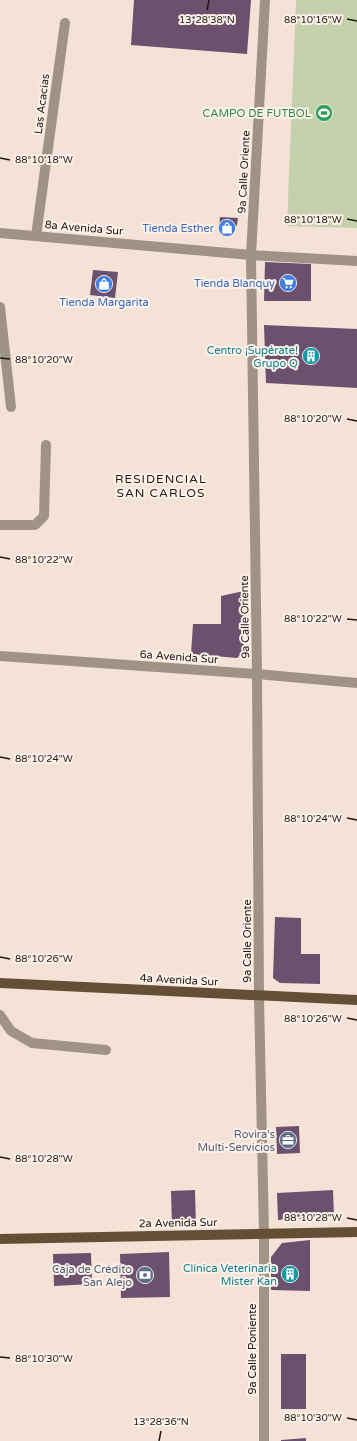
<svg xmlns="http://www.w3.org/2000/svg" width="357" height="1441" viewBox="0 0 357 1441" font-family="'Varela Round',sans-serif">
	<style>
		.green { fill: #c5d0ac }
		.building { fill: #6b516d }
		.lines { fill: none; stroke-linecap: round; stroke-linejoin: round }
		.minor { stroke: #9f9385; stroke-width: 10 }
		.major { stroke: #644f36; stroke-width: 10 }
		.ticks { fill: none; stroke: #1f1914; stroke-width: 1.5 }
		.labels { text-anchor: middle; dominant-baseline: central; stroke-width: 4; stroke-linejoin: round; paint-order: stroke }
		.street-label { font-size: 11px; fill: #1f1914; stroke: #fdf1ea }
		.leisure-label { font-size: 11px; fill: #27864d; stroke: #fdf1ea; text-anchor: end }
		.shop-label { font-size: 11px; fill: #366cbe; stroke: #fdf1ea; text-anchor: end }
		.culture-label { font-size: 11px; fill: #0d838f; stroke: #fdf1ea; text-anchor: end }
		.service-label { font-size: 11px; fill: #4e5e75; stroke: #fdf1ea; text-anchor: end }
		.neighbourhood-label { font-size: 12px; letter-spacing: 1px; fill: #1f1914; stroke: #fdf1ea }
		.ticks-label { font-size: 10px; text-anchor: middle; fill: #1f1914; stroke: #fdf1ea; stroke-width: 4; stroke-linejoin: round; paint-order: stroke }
	</style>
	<rect width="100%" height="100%" fill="#f5e2d6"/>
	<!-- green -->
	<path class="green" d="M 296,0 L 357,0 L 357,228 L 287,226 Z"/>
	<!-- building -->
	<path class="building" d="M 134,0 L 251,0 L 247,54 L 131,45 Z
		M 220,217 L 238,218 L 237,225 L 230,233 L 219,231 Z
		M 265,262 L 311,264 L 311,301 L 264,301 Z
		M 93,270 L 118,272 L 115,298 L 90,295 Z
		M 264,325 L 357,329 L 357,388 L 266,383 Z
		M 244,591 L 244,652 L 237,658 L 191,654 L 193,624 L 221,624 L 221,596 Z
		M 275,917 L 301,918 L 301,954 L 320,954 L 320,984 L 280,983 L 273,978 Z
		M 299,1126 L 300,1153 L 277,1154 L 276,1127 Z
		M 195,1190 L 196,1227 L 172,1227 L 171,1191 Z
		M 333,1190 L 334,1217 L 278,1220 L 277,1193 Z
		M 310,1240 L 310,1291 L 271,1290 L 271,1257 L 282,1243 Z
		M 169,1252 L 170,1297 L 121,1298 L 120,1254 Z
		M 91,1253 L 92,1284 L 54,1286 L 53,1254 Z
		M 281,1354 L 306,1354 L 306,1409 L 281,1409 Z
		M 306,1438 L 306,1441 L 281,1441 L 281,1440 Z"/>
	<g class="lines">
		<!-- minor -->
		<path class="minor" d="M 0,233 L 251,255 L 357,261
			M 36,236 L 65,23
			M 0,307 L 11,407
			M 0,525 L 35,525 L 44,516 L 46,445
			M 0,656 L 257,674 L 357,683
			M 0,1015 L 11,1031 L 32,1043 L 106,1050
			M 264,1441 L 264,1234 L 259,997 L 257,674 L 251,255 L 265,0"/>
		<!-- major -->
		<path class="major" d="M 0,983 L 357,1000
			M 0,1239 L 357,1232"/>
	</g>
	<!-- ticks -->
	<path class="ticks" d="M 207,10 L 209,0M 347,19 L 357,21M 0,158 L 10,160M 347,219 L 357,221M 0,358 L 10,359M 347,419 L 357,421M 0,557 L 10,559M 347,619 L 357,620M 0,757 L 10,759M 347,818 L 357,820M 0,957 L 10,959M 347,1018 L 357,1020M 0,1157 L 10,1159M 347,1218 L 357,1220M 0,1357 L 10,1358M 347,1418 L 357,1420M 159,1441 L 161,1431"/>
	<!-- icons -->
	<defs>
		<symbol id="stadium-disc" viewBox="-11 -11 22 22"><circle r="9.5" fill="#2e9e5b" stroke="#fdf1ea"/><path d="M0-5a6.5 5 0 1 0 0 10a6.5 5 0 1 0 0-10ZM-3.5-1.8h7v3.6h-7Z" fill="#fff"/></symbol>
		<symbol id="shop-disc" viewBox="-11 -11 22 22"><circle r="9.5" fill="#3f7fe0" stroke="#fdf1ea"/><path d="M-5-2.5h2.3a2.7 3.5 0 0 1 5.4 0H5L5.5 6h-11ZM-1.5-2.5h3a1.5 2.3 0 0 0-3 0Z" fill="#fff"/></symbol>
		<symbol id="supermarket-disc" viewBox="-11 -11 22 22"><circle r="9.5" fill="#3f7fe0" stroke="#fdf1ea"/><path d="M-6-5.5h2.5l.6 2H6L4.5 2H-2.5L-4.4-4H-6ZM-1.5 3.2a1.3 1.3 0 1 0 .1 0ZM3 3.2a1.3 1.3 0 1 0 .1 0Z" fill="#fff"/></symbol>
		<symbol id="building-disc" viewBox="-11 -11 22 22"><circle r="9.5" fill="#0f9aa8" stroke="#fdf1ea"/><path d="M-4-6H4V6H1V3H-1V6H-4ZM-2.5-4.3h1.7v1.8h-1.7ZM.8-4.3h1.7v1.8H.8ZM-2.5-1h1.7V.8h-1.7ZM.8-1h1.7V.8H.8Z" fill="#fff"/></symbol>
		<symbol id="office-disc" viewBox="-11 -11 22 22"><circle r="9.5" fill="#5c6f8a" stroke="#fdf1ea"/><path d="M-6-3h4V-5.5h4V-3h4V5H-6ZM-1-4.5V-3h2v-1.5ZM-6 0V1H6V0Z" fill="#fff"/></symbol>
		<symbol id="bank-disc" viewBox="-11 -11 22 22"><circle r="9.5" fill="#5c6f8a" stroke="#fdf1ea"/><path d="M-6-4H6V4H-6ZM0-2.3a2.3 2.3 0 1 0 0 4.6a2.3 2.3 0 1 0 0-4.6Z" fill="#fff"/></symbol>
	</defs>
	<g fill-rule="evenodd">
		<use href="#stadium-disc" x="314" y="103" width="20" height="20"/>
		<use href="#shop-disc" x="217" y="218" width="20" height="20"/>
		<use href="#supermarket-disc" x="278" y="273" width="20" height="20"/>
		<use href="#shop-disc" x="94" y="274" width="20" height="20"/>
		<use href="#building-disc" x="301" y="346" width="20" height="20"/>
		<use href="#office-disc" x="278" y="1130" width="20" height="20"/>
		<use href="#building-disc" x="280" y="1264" width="20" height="20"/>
		<use href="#bank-disc" x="135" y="1265" width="20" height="20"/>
	</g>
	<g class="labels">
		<!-- street labels -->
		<g class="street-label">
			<text transform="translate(42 104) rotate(-83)">Las Acacias</text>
			<text transform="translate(244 172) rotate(-87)">9a Calle Oriente</text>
			<text transform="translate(84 228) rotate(5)">8a Avenida Sur</text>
			<text transform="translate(245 617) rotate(-91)">9a Calle Oriente</text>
			<text transform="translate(179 657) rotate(4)">6a Avenida Sur</text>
			<text transform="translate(247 941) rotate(-90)">9a Calle Oriente</text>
			<text transform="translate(179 980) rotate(3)">4a Avenida Sur</text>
			<text transform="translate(178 1223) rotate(-1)">2a Avenida Sur</text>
			<text transform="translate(252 1349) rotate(-90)">9a Calle Poniente</text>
		</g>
		<!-- leisure labels -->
		<g class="leisure-label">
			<text x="311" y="113">CAMPO DE FUTBOL</text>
		</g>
		<!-- shop labels -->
		<g class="shop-label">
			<text x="214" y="228">Tienda Esther</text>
			<text x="275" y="283">Tienda Blanquy</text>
			<text x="104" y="302" text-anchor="middle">Tienda Margarita</text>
		</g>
		<!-- culture labels -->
		<g class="culture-label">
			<text x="298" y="350">Centro ¡Supérate!<tspan x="298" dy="13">Grupo Q</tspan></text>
			<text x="277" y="1268">Clínica Veterinaria<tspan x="277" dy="13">Mister Kan</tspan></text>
		</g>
		<!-- service labels -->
		<g class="service-label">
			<text x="275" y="1134">Rovira's<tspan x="275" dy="13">Multi-Servicios</tspan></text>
			<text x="132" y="1269">Caja de Crédito<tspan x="132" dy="13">San Alejo</tspan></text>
		</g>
		<!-- neighbourhood labels -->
		<g class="neighbourhood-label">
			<text x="161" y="479">RESIDENCIAL<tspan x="161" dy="14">SAN CARLOS</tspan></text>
		</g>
	</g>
	<g class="ticks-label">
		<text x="313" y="23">88°10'16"W</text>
		<text x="207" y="23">13°28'38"N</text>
		<text x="44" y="163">88°10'18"W</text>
		<text x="313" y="223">88°10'18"W</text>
		<text x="44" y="363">88°10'20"W</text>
		<text x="313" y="422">88°10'20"W</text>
		<text x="44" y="563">88°10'22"W</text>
		<text x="313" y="622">88°10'22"W</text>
		<text x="44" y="762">88°10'24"W</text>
		<text x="313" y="822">88°10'24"W</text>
		<text x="44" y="962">88°10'26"W</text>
		<text x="313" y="1022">88°10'26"W</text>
		<text x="44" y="1162">88°10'28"W</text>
		<text x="313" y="1221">88°10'28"W</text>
		<text x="44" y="1362">88°10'30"W</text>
		<text x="313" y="1421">88°10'30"W</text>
		<text x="161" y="1425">13°28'36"N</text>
	</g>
</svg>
